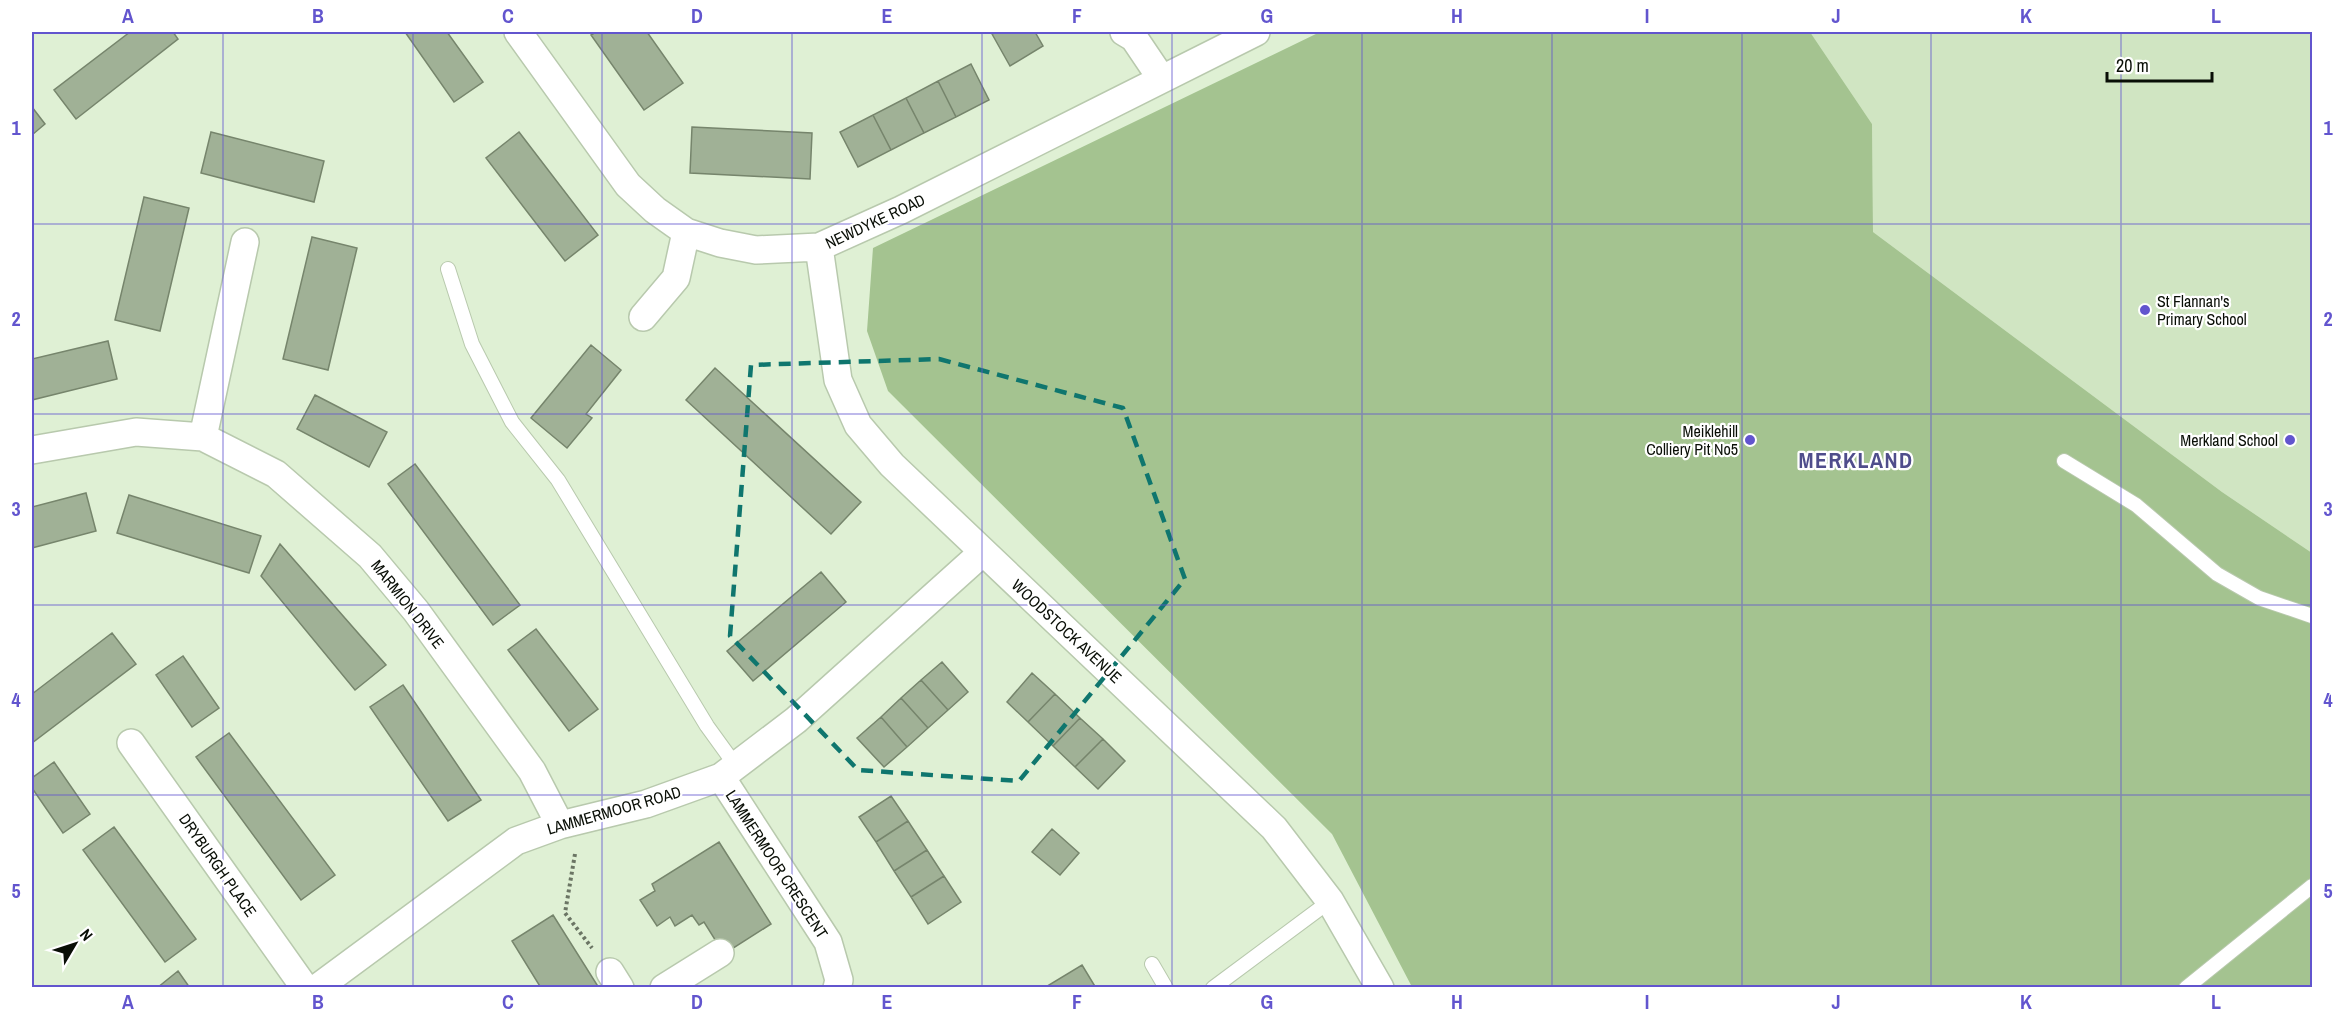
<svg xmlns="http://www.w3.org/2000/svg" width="2344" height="1019" viewBox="0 0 2344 1019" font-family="'Archivo Narrow',sans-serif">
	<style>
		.built { fill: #d0e5c2 }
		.green { fill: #a4c390 }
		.building { fill: #a0b196; stroke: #76856c; stroke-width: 1.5 }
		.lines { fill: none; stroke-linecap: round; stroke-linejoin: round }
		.service-casing { stroke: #b8c9ad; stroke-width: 16 }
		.minor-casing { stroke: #b8c9ad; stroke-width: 30 }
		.path { stroke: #6b7564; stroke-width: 4; stroke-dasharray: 3 3; stroke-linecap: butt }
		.service { stroke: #fff; stroke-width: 14 }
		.minor { stroke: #fff; stroke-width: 27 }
		.marked { fill: none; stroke: #0f766e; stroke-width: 4.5; stroke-dasharray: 12 8; stroke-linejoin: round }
		.grid { fill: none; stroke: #6255ce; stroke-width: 1.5; stroke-opacity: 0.55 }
		.poi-dot { fill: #6255ce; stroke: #fff; stroke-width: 2 }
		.labels { text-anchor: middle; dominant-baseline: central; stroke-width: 4.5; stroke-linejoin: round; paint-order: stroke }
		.street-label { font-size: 16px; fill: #090e06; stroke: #fff }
		.poi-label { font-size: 16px; fill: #090e06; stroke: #fff; text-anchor: end }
		.district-label { font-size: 22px; font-weight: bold; letter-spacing: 1.5px; fill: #4f4d8b; stroke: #fff }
		.neatline { fill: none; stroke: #6255ce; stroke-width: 2 }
		.grid-label { font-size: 20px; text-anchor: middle; font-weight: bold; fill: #6255ce }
	</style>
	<rect width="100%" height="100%" fill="#dff0d4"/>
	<!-- built -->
	<path class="built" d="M 1810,32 L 2312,32 L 2312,553 L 2222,492 L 1873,232 L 1872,124 Z"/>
	<!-- green -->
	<path class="green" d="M 1320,32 L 1810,32 L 1872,124 L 1873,232 L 2222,492 L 2312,553 L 2312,987 L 1412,987 L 1332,834 L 888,391 L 867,331 L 873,248 Z"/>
	<!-- building -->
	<path class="building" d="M 130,32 L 173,32 L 178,39 L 76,119 L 54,90 Z
		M 405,32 L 447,32 L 483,82 L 454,102 Z
		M 596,32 L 647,32 L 683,83 L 644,110 L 591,35 Z
		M 997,32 L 1035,32 L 1043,46 L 1010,66 L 992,34 Z
		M 971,64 L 989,100 L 956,117 L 938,81 Z
		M 938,81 L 956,117 L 924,133 L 906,98 Z
		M 906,98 L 924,133 L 891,150 L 873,115 Z
		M 32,107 L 45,124 L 32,135 Z
		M 873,115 L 891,150 L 858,167 L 840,132 Z
		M 692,127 L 812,133 L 810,179 L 690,173 Z
		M 211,132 L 324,161 L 314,202 L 201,173 Z
		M 519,132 L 598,235 L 565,261 L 486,158 Z
		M 144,197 L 189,208 L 160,331 L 115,320 Z
		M 312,237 L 357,248 L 328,370 L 283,359 Z
		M 108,341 L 117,379 L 32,400 L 32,359 Z
		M 591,345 L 621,370 L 586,414 L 592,418 L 567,448 L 531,418 Z
		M 715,368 L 861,502 L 831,534 L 686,400 Z
		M 315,395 L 387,432 L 369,467 L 297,429 Z
		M 415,464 L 520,605 L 493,625 L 388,484 Z
		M 86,493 L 96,531 L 32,548 L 32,507 Z
		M 129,495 L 261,536 L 249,573 L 117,533 Z
		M 280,544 L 386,665 L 355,690 L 261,576 Z
		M 821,572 L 846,602 L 753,681 L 727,651 Z
		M 536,629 L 598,709 L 569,731 L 508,650 Z
		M 112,633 L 136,664 L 32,743 L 32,694 Z
		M 183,656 L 219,708 L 192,727 L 156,675 Z
		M 942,662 L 968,692 L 948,710 L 921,680 Z
		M 1032,673 L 1055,694 L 1028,722 L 1007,702 Z
		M 921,680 L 948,710 L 928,728 L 901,698 Z
		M 403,685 L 481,800 L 448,821 L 370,707 Z
		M 1055,694 L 1080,718 L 1053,746 L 1028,722 Z
		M 901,698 L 928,728 L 907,747 L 881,717 Z
		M 881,717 L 907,747 L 884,767 L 857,738 Z
		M 1080,718 L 1103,739 L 1075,767 L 1053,746 Z
		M 229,733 L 335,875 L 301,900 L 196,757 Z
		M 1103,739 L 1125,761 L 1098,789 L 1075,767 Z
		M 54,762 L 90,814 L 63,833 L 32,788 L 32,778 Z
		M 891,796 L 908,821 L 876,842 L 859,817 Z
		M 908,821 L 927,850 L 894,871 L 876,842 Z
		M 114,827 L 196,939 L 165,962 L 83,850 Z
		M 1052,829 L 1079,853 L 1060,875 L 1032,852 Z
		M 719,842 L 771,924 L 724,954 L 704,922 L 699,925 L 692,915 L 675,926 L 670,917 L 657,926 L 640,900 L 655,891 L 652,884 Z
		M 927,850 L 944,876 L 911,897 L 894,871 Z
		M 944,876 L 961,902 L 928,924 L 911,897 Z
		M 553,915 L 599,988 L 541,988 L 512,941 Z
		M 1082,965 L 1096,988 L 1044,988 Z
		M 178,971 L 190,988 L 157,988 Z"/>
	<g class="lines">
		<defs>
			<path id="service" d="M 448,269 L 472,344 L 512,422 L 558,480 L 707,726 L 736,766
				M 2064,461 L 2136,505 L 2217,574 L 2259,598 L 2312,616
				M 1152,964 L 1166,988
				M 1213,988 L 1330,901
				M 2186,988 L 2312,886"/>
			<path id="minor" d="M 518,32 L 628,185 L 655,210 L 686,232 L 720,243 L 756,250 L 819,247 L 901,210 L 1256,32
				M 1124,32 L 1134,38 L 1161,78
				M 819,247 L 838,380 L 858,425 L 892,465 L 1274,828 L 1330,901 L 1380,988
				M 643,317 L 676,278 L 686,232
				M 203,437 L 245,242
				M 32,450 L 136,432 L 203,437 L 276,474 L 370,556 L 416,611 L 532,771 L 560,825
				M 131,743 L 305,988
				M 721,777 L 828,942 L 839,980 L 837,988
				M 610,972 L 620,988
				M 317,988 L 516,841 L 560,825 L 646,804 L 721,777 L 796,720 L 983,552
				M 664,988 L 720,953"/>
		</defs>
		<!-- service casing -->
		<use href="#service" class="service-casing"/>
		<!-- minor casing -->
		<use href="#minor" class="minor-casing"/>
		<!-- path -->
		<path class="path" d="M 575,854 L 565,913 L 592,948"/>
		<!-- service -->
		<use href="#service" class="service"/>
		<!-- minor -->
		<use href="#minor" class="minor"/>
	</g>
	<!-- marked area -->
	<path class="marked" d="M 939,359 L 1123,408 L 1185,579 L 1019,781 L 858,770 L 730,636 L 751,365 Z"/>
	<!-- grid -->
	<path class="grid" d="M 223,32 L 223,988M 413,32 L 413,988M 602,32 L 602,988M 792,32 L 792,988M 982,32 L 982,988M 1172,32 L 1172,988M 1362,32 L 1362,988M 1552,32 L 1552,988M 1742,32 L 1742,988M 1931,32 L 1931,988M 2121,32 L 2121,988M 32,224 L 2312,224M 32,414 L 2312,414M 32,605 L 2312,605M 32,795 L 2312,795"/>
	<!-- markers -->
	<g class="poi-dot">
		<circle cx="2145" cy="310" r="6"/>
		<circle cx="1750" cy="440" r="6"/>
		<circle cx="2290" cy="440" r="6"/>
	</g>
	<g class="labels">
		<!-- street labels -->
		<g class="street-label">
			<text transform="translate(875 221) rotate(-25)">NEWDYKE ROAD</text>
			<text transform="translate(408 604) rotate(52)">MARMION DRIVE</text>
			<text transform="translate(1067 631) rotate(43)">WOODSTOCK AVENUE</text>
			<text transform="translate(614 810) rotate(-16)">LAMMERMOOR ROAD</text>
			<text transform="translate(777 864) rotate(57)">LAMMERMOOR CRESCENT</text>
			<text transform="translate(218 865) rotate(55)">DRYBURGH PLACE</text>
		</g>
		<!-- poi labels -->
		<g class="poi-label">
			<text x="2157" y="301" text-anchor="start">St Flannan's<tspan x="2157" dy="18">Primary School</tspan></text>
			<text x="1738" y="431">Meiklehill<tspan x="1738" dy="18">Colliery Pit No5</tspan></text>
			<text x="2278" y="440">Merkland School</text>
		</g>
		<!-- district labels -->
		<g class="district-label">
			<text x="1856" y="460">MERKLAND</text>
		</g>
	</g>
	<!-- border -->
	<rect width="2344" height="1019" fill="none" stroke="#ffffff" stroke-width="66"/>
	<!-- north arrow -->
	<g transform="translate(75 944) rotate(51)" stroke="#ffffff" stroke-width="4.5" paint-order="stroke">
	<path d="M0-4.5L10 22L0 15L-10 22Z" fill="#090e06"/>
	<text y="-9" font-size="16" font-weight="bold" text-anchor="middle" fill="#090e06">N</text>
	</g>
	<!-- scale -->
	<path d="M2107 72v9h105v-9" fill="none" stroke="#090e06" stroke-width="3"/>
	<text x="2116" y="72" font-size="18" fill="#090e06" stroke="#ffffff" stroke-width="4.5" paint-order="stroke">20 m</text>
	<rect x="33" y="33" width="2278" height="953" class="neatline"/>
	<g class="grid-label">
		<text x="128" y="23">A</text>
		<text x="318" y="23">B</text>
		<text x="508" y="23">C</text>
		<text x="697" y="23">D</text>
		<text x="887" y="23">E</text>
		<text x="1077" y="23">F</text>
		<text x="1267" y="23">G</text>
		<text x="1457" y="23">H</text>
		<text x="1647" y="23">I</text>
		<text x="1836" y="23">J</text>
		<text x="2026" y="23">K</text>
		<text x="2216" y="23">L</text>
		<text x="16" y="135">1</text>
		<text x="2328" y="135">1</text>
		<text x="16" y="326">2</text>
		<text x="2328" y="326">2</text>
		<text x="16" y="516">3</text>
		<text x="2328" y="516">3</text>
		<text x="16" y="707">4</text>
		<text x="2328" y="707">4</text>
		<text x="16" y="898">5</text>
		<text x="2328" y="898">5</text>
		<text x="128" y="1009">A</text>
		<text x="318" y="1009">B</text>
		<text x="508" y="1009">C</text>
		<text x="697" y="1009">D</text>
		<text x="887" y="1009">E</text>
		<text x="1077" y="1009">F</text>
		<text x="1267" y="1009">G</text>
		<text x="1457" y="1009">H</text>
		<text x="1647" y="1009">I</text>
		<text x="1836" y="1009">J</text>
		<text x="2026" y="1009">K</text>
		<text x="2216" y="1009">L</text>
	</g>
</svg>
